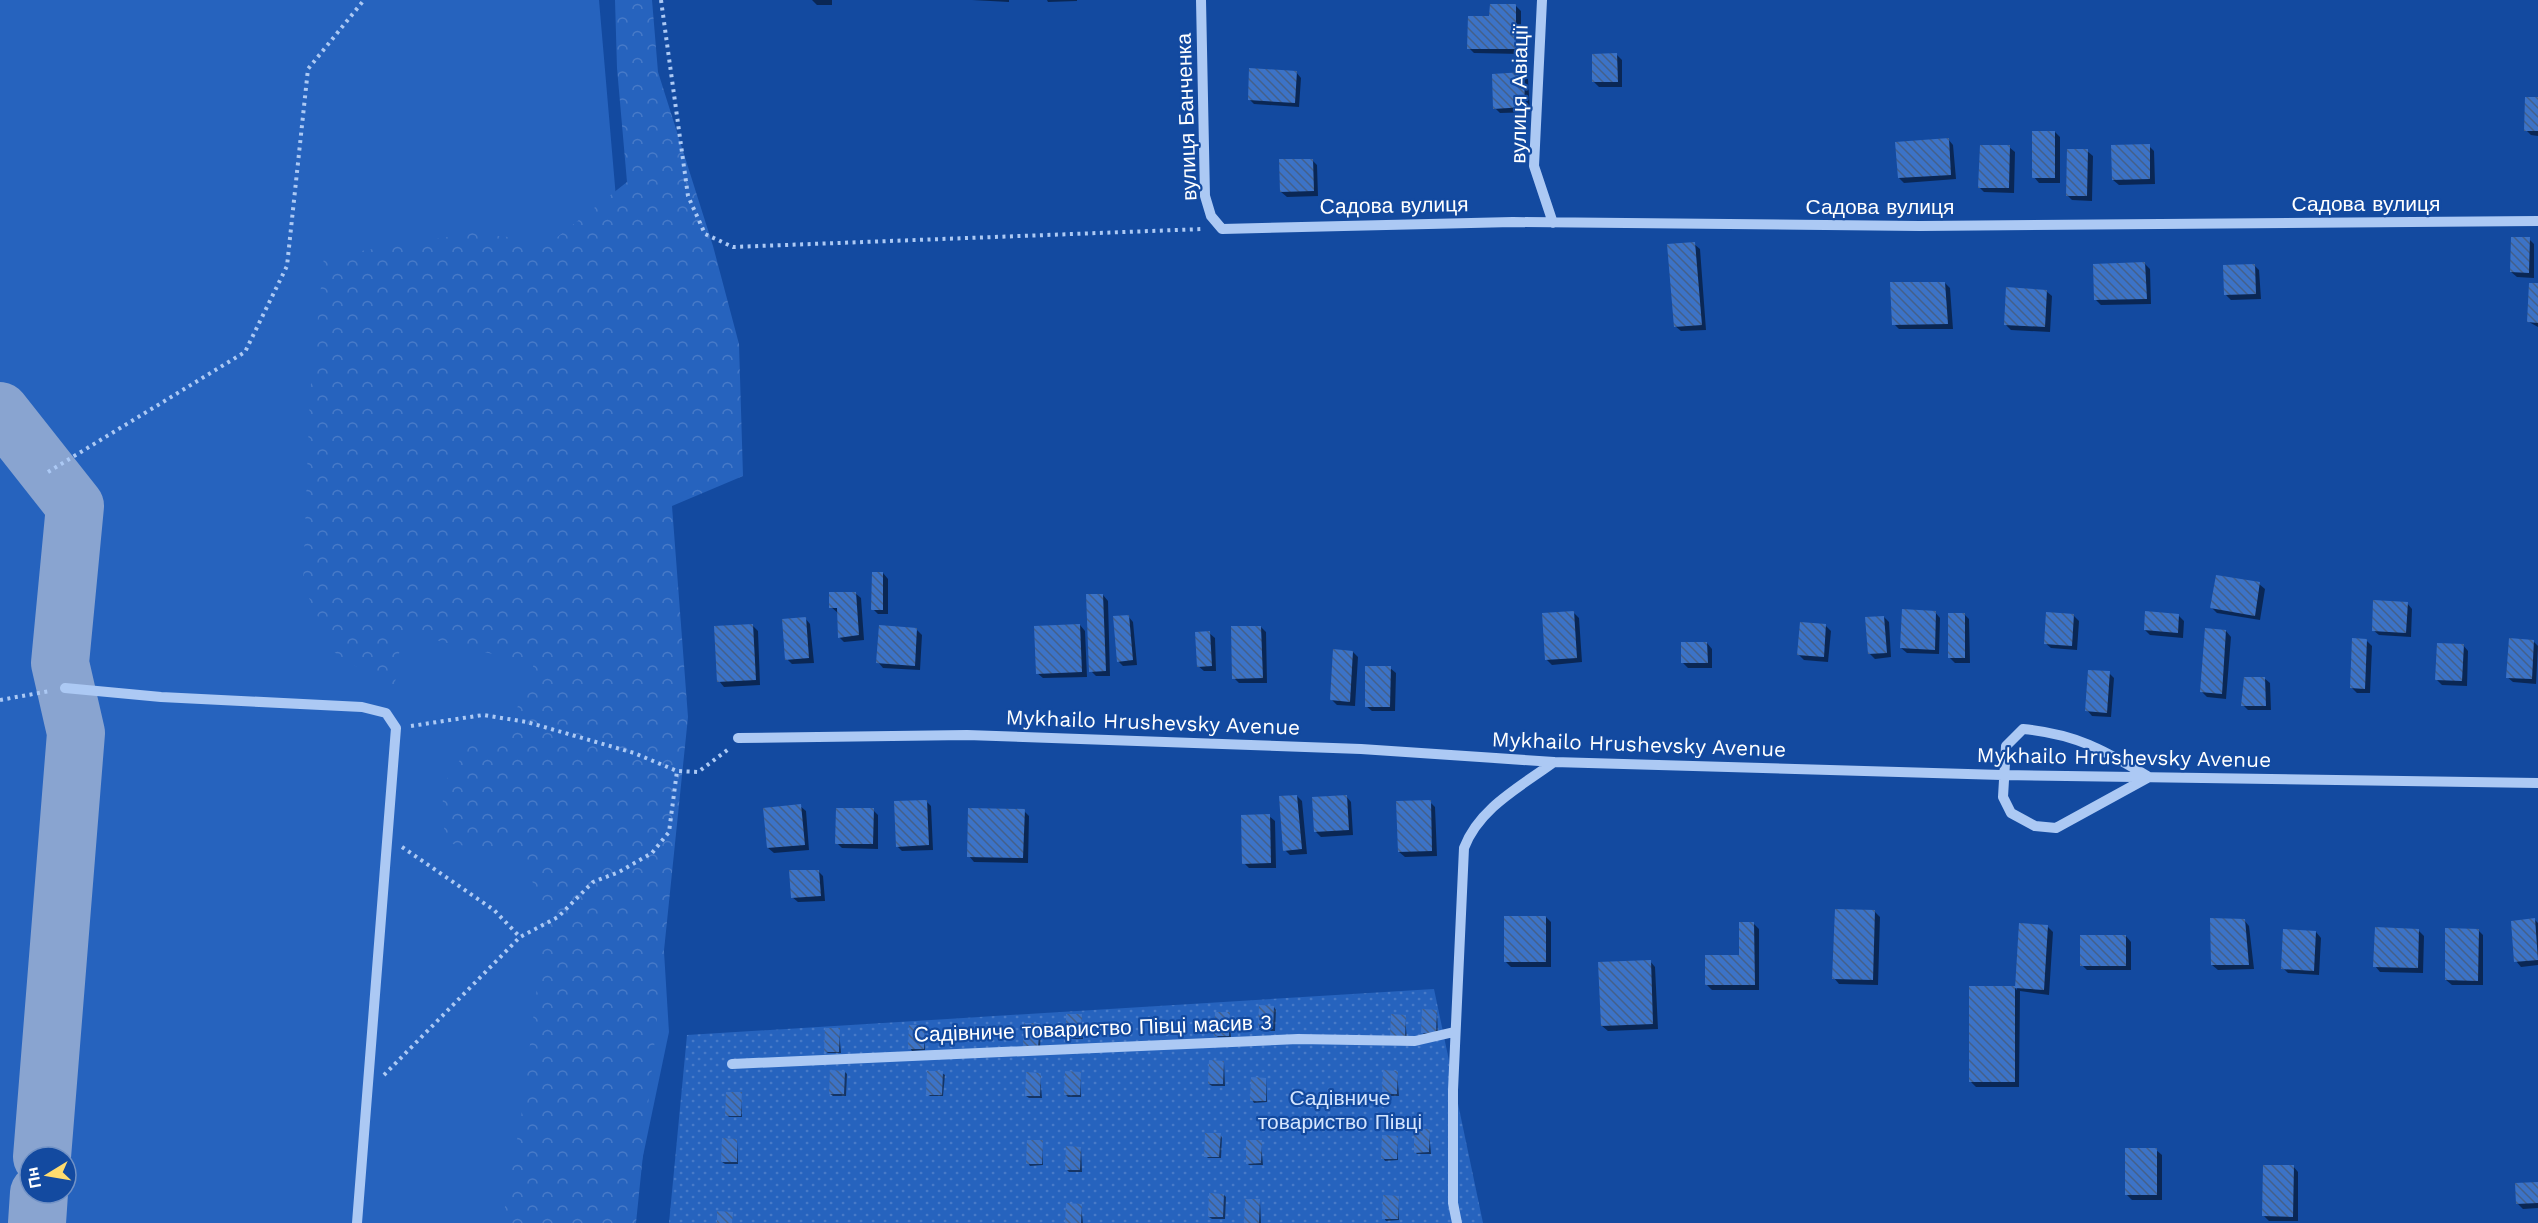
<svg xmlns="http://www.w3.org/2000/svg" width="2538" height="1223" viewBox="0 0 2538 1223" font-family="'Work Sans',sans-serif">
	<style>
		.grass { fill: #2663be; fill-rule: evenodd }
		.forest { fill: url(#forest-crowns) }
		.garden { fill: url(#garden-dots) }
		.shadow { fill: #0007 }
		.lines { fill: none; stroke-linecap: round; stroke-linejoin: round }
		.taxiway { stroke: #89a4d0; stroke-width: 58 }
		.building { fill: url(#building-back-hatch) }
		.path { stroke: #acc9f4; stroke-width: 4; stroke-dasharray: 3 4.5; stroke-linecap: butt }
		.minor { stroke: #acc9f4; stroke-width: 10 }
		.labels { text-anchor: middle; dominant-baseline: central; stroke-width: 4.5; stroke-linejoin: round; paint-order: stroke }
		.street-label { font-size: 21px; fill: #fff; stroke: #134aa0 }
		.park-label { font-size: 21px; fill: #d4e5fe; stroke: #134aa0 }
	</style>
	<defs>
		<pattern id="forest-crowns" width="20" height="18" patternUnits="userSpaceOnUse" patternTransform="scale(1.5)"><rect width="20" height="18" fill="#2663be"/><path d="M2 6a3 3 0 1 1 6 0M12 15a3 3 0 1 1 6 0" fill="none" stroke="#477ac8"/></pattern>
		<pattern id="garden-dots" width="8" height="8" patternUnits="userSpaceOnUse" patternTransform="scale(1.5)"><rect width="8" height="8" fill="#2663be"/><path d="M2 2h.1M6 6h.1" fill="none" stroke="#477ac8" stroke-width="1.8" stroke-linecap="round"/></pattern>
		<pattern id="building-back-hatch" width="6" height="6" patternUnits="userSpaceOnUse" patternTransform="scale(1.5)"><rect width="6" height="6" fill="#3c73c7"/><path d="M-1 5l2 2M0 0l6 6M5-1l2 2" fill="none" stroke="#44608a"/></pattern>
	</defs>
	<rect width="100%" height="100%" fill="#134aa0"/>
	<!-- grass -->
	<path class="grass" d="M 0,0 L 599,0 L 621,256 L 669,1032 L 629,1223 L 0,1223 ZM 30,1157 L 66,1157 L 66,1193 L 30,1193 Z"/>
	<!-- forest -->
	<path class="forest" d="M 615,0 L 652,0 L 658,72 L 713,246 L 739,344 L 743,476 L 672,506 L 688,717 L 636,1223 L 502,1223 L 521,1118 L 544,930 L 526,854 L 445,843 L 442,786 L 471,744 L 506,737 L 534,664 L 402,632 L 394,691 L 334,652 L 303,585 L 310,393 L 324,257 L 472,233 L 551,242 L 627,182 L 617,68 Z"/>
	<!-- garden -->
	<path class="garden" d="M 1434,989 L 1483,1223 L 669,1223 L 687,1035 Z"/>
	<!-- shadow -->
	<path class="shadow" d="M 812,0 L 832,0 L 832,5 L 817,5 Z
		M 972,0 L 1009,0 L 1009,2 Z
		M 1047,0 L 1077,0 L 1077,1 L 1048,2 Z
		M 1516,6 L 1521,11 L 1521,54 L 1474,53 L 1469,48 L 1491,18 Z
		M 1617,55 L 1622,60 L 1622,87 L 1599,87 L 1594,82 Z
		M 1296,72 L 1301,78 L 1299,107 L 1254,104 L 1249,99 Z
		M 1523,74 L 1528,79 L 1530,112 L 1500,113 L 1495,108 Z
		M 2538,99 L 2538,136 L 2531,135 L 2526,130 Z
		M 2055,132 L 2060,137 L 2060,183 L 2039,183 L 2034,177 Z
		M 1948,139 L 1953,145 L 1956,179 L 1904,183 L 1899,178 Z
		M 2149,146 L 2154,151 L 2155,184 L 2119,185 L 2113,180 Z
		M 2009,147 L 2015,152 L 2014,193 L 1984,192 L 1979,187 Z
		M 2087,151 L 2093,156 L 2092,201 L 2072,200 L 2067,195 Z
		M 1312,160 L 1317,165 L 1318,196 L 1287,197 L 1281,192 Z
		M 2529,239 L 2534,244 L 2534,278 L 2517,277 L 2511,272 Z
		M 1694,244 L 1700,249 L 1706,330 L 1681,331 L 1675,326 Z
		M 2145,264 L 2150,269 L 2151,304 L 2101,305 L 2096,300 Z
		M 2254,265 L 2259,270 L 2261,299 L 2231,300 L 2226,295 Z
		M 1945,283 L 1950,288 L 1953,329 L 1899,329 L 1894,324 Z
		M 2538,285 L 2538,327 L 2529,322 Z
		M 2046,291 L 2052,296 L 2050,332 L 2011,330 L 2005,324 Z
		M 883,573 L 888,579 L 888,614 L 878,614 L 873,609 Z
		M 2259,584 L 2265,589 L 2260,620 L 2217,613 L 2212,608 Z
		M 855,593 L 861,598 L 864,640 L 844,642 L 839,637 L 838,613 L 831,607 Z
		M 1103,595 L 1108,601 L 1110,676 L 1096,676 L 1091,671 Z
		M 2407,603 L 2412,609 L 2411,637 L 2379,635 L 2373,630 Z
		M 1573,612 L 1579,618 L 1582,662 L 1552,665 L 1546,659 Z
		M 1935,612 L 1940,618 L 1939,654 L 1907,653 L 1901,648 Z
		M 1964,614 L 1969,619 L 1970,663 L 1955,663 L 1949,657 Z
		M 1128,616 L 1133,622 L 1137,665 L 1123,666 L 1118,661 Z
		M 2074,616 L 2079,621 L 2077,650 L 2051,648 L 2045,643 Z
		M 2179,616 L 2184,621 L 2183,638 L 2150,635 L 2145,630 Z
		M 1884,617 L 1889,622 L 1891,657 L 1875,659 L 1869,653 Z
		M 805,618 L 810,624 L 814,663 L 792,664 L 787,659 Z
		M 1080,625 L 1085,631 L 1087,677 L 1043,678 L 1037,673 Z
		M 753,626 L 758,631 L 760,685 L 724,687 L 719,681 Z
		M 1826,626 L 1831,631 L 1828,662 L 1804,660 L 1798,654 Z
		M 1261,627 L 1266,632 L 1267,683 L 1239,683 L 1234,678 Z
		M 917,630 L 922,635 L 920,670 L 883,668 L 878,662 Z
		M 2226,631 L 2231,637 L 2226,699 L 2207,697 L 2202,692 Z
		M 1209,633 L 1215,638 L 1216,671 L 1204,671 L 1198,666 Z
		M 2366,640 L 2372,646 L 2370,693 L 2357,693 L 2352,688 Z
		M 2534,642 L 2538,646 L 2536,684 L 2513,682 L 2507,677 Z
		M 1707,643 L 1712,649 L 1712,668 L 1688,668 L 1683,663 Z
		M 2463,645 L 2468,651 L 2467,686 L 2442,685 L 2437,680 Z
		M 1353,652 L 1358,657 L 1355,706 L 1337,705 L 1332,700 Z
		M 1390,668 L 1396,673 L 1395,711 L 1372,711 L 1366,706 Z
		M 2109,673 L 2114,678 L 2111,717 L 2092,716 L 2087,710 Z
		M 2264,678 L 2270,683 L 2271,710 L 2248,710 L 2243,705 Z
		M 1297,796 L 1302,801 L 1307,854 L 1290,855 L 1285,850 Z
		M 1346,796 L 1351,802 L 1353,835 L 1321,837 L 1316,832 Z
		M 926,801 L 931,806 L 933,850 L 902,851 L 897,846 Z
		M 1430,802 L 1435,807 L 1437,856 L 1405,857 L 1399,852 Z
		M 800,806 L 806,811 L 809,850 L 774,853 L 768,848 Z
		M 873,810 L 878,815 L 878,849 L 842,848 L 837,843 Z
		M 1024,811 L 1029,816 L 1028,863 L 974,862 L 969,856 Z
		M 1269,816 L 1275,821 L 1276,868 L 1249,868 L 1244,863 Z
		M 818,871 L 823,876 L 825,901 L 798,902 L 792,897 Z
		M 1875,912 L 1880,917 L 1878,985 L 1839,984 L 1834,978 Z
		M 1546,917 L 1551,922 L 1551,967 L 1511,967 L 1505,961 Z
		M 2244,920 L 2249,926 L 2254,969 L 2218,970 L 2212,965 Z
		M 2535,920 L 2538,923 L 2538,965 L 2521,967 L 2516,961 Z
		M 1754,924 L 1759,929 L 1759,990 L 1712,990 L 1707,985 L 1741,957 Z
		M 2021,925 L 2048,927 L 2053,932 L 2049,995 L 2020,991 L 2019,1087 L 1976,1087 L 1971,1082 L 2015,988 L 2017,990 Z
		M 2418,930 L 2424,936 L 2423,973 L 2380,972 L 2375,966 Z
		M 2478,930 L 2483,935 L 2483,985 L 2452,985 L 2446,980 Z
		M 2316,932 L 2321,938 L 2319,975 L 2288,973 L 2283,968 Z
		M 2126,936 L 2131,942 L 2131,970 L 2087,970 L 2082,965 Z
		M 1650,961 L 1655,967 L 1658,1029 L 1608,1031 L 1602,1026 Z
		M 1274,1007 L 1276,1010 L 1275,1031 L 1262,1031 L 1259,1029 Z
		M 1437,1011 L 1438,1035 L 1425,1035 L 1423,1033 Z
		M 1229,1014 L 1231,1037 L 1218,1037 L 1215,1035 Z
		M 1081,1016 L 1083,1039 L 1069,1039 L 1067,1037 Z
		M 1405,1016 L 1407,1040 L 1391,1037 Z
		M 1039,1025 L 1041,1027 L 1040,1048 L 1027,1048 Z
		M 924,1027 L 925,1050 L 912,1051 L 910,1048 Z
		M 839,1030 L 841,1053 L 828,1053 L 825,1051 Z
		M 1224,1062 L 1225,1086 L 1212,1086 L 1209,1084 Z
		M 845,1072 L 847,1074 L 846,1096 L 833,1096 L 830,1094 Z
		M 1397,1072 L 1399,1096 L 1386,1096 L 1383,1094 Z
		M 942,1073 L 945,1075 L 943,1096 L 930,1096 L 928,1094 Z
		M 1080,1073 L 1081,1097 L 1068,1097 L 1066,1095 Z
		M 1040,1075 L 1042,1098 L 1029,1098 L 1026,1096 Z
		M 1266,1079 L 1267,1102 L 1254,1103 L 1252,1100 Z
		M 741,1094 L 742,1117 L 729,1117 L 727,1115 Z
		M 1429,1131 L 1431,1154 L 1417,1154 L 1415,1152 Z
		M 1220,1135 L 1222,1137 L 1221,1158 L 1208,1158 L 1206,1156 Z
		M 1397,1137 L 1398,1160 L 1385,1161 L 1383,1158 Z
		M 737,1140 L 738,1164 L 725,1164 L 722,1162 Z
		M 1042,1142 L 1043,1165 L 1030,1166 L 1028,1163 Z
		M 1261,1142 L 1263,1165 L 1249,1165 L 1247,1163 Z
		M 1081,1148 L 1082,1172 L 1069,1172 L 1067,1170 Z
		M 2156,1150 L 2162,1155 L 2162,1200 L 2132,1200 L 2127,1195 Z
		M 2293,1166 L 2298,1172 L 2298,1221 L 2269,1221 L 2264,1216 Z
		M 2538,1183 L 2538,1208 L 2523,1209 L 2518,1204 Z
		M 1224,1195 L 1226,1197 L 1225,1219 L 1212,1219 L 1209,1217 Z
		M 1398,1197 L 1399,1220 L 1386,1221 L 1384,1218 Z
		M 1260,1201 L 1261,1223 L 1246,1223 Z
		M 1081,1205 L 1083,1223 L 1067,1223 Z"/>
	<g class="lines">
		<!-- taxiway -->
		<path class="taxiway" d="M 0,411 L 75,506 L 60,663 L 76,733 L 42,1157
			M 37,1223 L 39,1193"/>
	</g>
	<!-- building -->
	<path class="building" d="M 1490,4 L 1516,4 L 1516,49 L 1467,49 L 1468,16 L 1489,16 Z
		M 1617,53 L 1618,82 L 1592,82 L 1592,54 Z
		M 1249,68 L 1297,71 L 1295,103 L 1248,100 Z
		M 1524,72 L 1525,107 L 1493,109 L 1492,74 Z
		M 2525,97 L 2538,97 L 2538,131 L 2524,131 Z
		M 2032,131 L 2055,131 L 2055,178 L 2032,178 Z
		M 1949,138 L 1951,175 L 1898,178 L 1895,142 Z
		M 2150,144 L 2150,179 L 2112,180 L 2111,145 Z
		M 1980,145 L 2010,145 L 2009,188 L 1978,188 Z
		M 2067,149 L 2088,149 L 2087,196 L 2066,196 Z
		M 1279,159 L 1313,159 L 1314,191 L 1280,192 Z
		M 2511,237 L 2530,237 L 2529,273 L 2510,272 Z
		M 1695,242 L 1702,325 L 1674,327 L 1667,244 Z
		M 2145,262 L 2147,299 L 2094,300 L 2093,264 Z
		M 2255,264 L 2256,294 L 2224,295 L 2223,265 Z
		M 1890,282 L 1945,282 L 1948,324 L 1892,325 Z
		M 2529,283 L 2538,283 L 2538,323 L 2527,322 Z
		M 2006,287 L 2047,290 L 2045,327 L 2004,325 Z
		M 872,572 L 883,572 L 883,610 L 871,610 Z
		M 2216,575 L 2260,582 L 2255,616 L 2210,608 Z
		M 829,592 L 856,592 L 859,635 L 838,638 L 837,608 L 829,608 Z
		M 1086,594 L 1103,594 L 1106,671 L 1089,672 Z
		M 2373,600 L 2408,602 L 2406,633 L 2372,631 Z
		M 1902,609 L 1936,611 L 1935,650 L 1900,648 Z
		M 1574,611 L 1577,658 L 1545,660 L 1542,613 Z
		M 2145,611 L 2179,614 L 2178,633 L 2144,630 Z
		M 2046,612 L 2074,614 L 2072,646 L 2044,644 Z
		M 1948,613 L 1965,613 L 1965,658 L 1948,658 Z
		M 1129,615 L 1133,660 L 1117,662 L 1113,616 Z
		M 1884,616 L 1887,653 L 1868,654 L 1865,617 Z
		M 806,617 L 809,658 L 785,660 L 782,619 Z
		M 1800,622 L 1826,624 L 1824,657 L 1797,655 Z
		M 753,624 L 756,680 L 717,682 L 714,626 Z
		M 1080,624 L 1082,672 L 1036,674 L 1034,626 Z
		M 879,625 L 917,628 L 915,666 L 876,663 Z
		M 1231,626 L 1261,626 L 1263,678 L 1232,679 Z
		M 2205,628 L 2226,630 L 2222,694 L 2200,692 Z
		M 1210,631 L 1212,666 L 1197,667 L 1195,632 Z
		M 2352,638 L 2367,639 L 2365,689 L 2350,688 Z
		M 2509,638 L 2534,640 L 2532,679 L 2506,678 Z
		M 1681,642 L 1707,642 L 1708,663 L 1681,663 Z
		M 2437,643 L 2464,644 L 2462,681 L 2435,680 Z
		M 1333,649 L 1353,651 L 1350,702 L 1330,700 Z
		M 1365,666 L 1391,666 L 1390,707 L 1365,707 Z
		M 2088,670 L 2110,671 L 2107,713 L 2085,711 Z
		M 2244,677 L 2265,677 L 2266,706 L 2241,706 Z
		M 1297,795 L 1302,849 L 1283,851 L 1279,796 Z
		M 1347,795 L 1349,830 L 1314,832 L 1312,797 Z
		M 927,800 L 929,845 L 896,847 L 894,801 Z
		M 1431,800 L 1432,851 L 1398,852 L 1396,801 Z
		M 801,804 L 805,845 L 767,848 L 763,808 Z
		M 836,808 L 874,808 L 873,844 L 835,844 Z
		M 968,808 L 1025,809 L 1023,858 L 967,857 Z
		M 1270,814 L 1271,863 L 1242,864 L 1241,815 Z
		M 789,870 L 819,870 L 821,896 L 791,898 Z
		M 1835,909 L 1875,910 L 1873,980 L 1832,979 Z
		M 1504,916 L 1546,916 L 1546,962 L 1504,962 Z
		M 2210,918 L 2245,919 L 2249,965 L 2211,965 Z
		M 2535,918 L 2538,960 L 2514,962 L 2511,921 Z
		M 1739,922 L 1754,922 L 1755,985 L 1705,985 L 1705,955 L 1739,955 Z
		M 2019,923 L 2048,925 L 2044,990 L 2015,988 Z
		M 2375,927 L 2419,929 L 2418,968 L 2373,967 Z
		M 2445,928 L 2479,929 L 2478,981 L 2445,980 Z
		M 2283,929 L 2316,931 L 2314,971 L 2281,969 Z
		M 2080,935 L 2126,935 L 2126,966 L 2080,966 Z
		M 1651,960 L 1653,1024 L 1601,1026 L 1598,962 Z
		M 1969,986 L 2015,986 L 2015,1082 L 1969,1082 Z
		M 1259,1005 L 1274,1006 L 1273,1029 L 1258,1029 Z
		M 1422,1009 L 1437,1010 L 1436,1033 L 1421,1033 Z
		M 1215,1012 L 1230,1012 L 1229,1036 L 1214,1036 Z
		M 1066,1014 L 1082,1014 L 1081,1038 L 1066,1038 Z
		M 1391,1014 L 1406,1015 L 1405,1038 L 1390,1038 Z
		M 1024,1023 L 1040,1023 L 1038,1047 L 1023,1047 Z
		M 909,1025 L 925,1025 L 924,1049 L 908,1049 Z
		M 825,1028 L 840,1028 L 839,1052 L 824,1052 Z
		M 1209,1060 L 1224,1061 L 1223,1084 L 1208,1084 Z
		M 830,1070 L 845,1071 L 844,1094 L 829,1094 Z
		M 1383,1070 L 1398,1071 L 1397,1094 L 1382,1094 Z
		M 927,1071 L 943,1071 L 942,1095 L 926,1095 Z
		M 1065,1071 L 1081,1072 L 1080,1095 L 1064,1095 Z
		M 1026,1072 L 1041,1073 L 1040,1096 L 1025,1096 Z
		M 1251,1077 L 1266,1078 L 1266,1101 L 1250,1101 Z
		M 726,1092 L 742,1092 L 741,1116 L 725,1116 Z
		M 1414,1129 L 1430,1129 L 1429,1152 L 1414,1153 Z
		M 1205,1133 L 1221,1133 L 1219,1157 L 1204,1157 Z
		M 1382,1135 L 1398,1136 L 1397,1159 L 1381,1159 Z
		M 722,1138 L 737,1139 L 737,1162 L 721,1162 Z
		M 1027,1140 L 1043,1140 L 1042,1164 L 1026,1164 Z
		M 1246,1140 L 1262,1140 L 1261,1163 L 1246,1164 Z
		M 1066,1146 L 1081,1147 L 1080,1170 L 1065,1170 Z
		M 2125,1148 L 2157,1148 L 2157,1195 L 2125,1195 Z
		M 2263,1165 L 2294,1165 L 2293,1217 L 2262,1216 Z
		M 2538,1182 L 2538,1203 L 2516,1204 L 2515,1183 Z
		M 1209,1193 L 1224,1194 L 1223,1217 L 1208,1217 Z
		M 1383,1195 L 1399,1196 L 1398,1219 L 1382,1219 Z
		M 1245,1199 L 1260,1199 L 1259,1223 L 1244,1223 Z
		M 1066,1203 L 1082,1204 L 1081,1223 L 1065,1223 Z
		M 717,1211 L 733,1212 L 732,1223 L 717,1223 Z"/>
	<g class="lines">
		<!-- path -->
		<path class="path" d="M 661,0 L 688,196 L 705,234 L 733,247 L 1203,229
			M 48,472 L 245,352 L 287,266 L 308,69 L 364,0
			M 0,700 L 50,691
			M 411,726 L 483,715 L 527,722 L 634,753 L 677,771 L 698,772 L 730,748
			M 402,847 L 494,910 L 520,937
			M 384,1075 L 520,937 L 558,917 L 593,882 L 619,872 L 652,853 L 669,832 L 677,771"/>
		<!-- minor -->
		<path class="minor" d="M 1201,0 L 1205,196 L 1211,216 L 1222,229 L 1513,222 L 1920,226 L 2538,221
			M 1542,0 L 1534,166 L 1553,223
			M 65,688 L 161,697 L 362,707 L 386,713 L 396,728 L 357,1223
			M 2023,729 C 2076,734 2104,750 2149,777 L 2056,828 L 2035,826 L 2011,813 L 2003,797 L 2006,746 Z
			M 738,738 L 967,735 L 1361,749 L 1554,762 L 2002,775 L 2538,783
			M 732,1064 L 1298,1039 L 1415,1041 L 1454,1032
			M 1457,1223 L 1453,1203 L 1453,1090 L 1464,848 C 1479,808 1520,787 1554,762"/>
	</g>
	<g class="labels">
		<!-- street labels -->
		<g class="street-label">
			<text transform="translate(1519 94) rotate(-89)">вулиця Авіації</text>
			<text transform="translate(1186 117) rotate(-92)">вулиця Банченка</text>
			<text x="2366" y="203">Садова вулиця</text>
			<text transform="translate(1394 205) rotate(-1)">Садова вулиця</text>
			<text x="1880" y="206">Садова вулиця</text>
			<text transform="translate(1153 722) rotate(2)">Mykhailo Hrushevsky Avenue</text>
			<text transform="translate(1639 744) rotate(2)">Mykhailo Hrushevsky Avenue</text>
			<text transform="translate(2124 757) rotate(1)">Mykhailo Hrushevsky Avenue</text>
			<text transform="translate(1093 1028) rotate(-2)">Садівниче товариство Півці масив 3</text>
		</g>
		<!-- park labels -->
		<g class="park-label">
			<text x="1340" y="1097">Садівниче<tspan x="1340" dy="24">товариство Півці</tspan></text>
		</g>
	</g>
	<!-- north arrow -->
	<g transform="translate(48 1175) rotate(259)"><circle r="28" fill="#134aa0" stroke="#7192c6" stroke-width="1.5"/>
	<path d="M0-4.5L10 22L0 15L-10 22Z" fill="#ffdc6f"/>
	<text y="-9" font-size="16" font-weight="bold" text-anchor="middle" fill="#ffffff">Пн</text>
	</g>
</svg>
